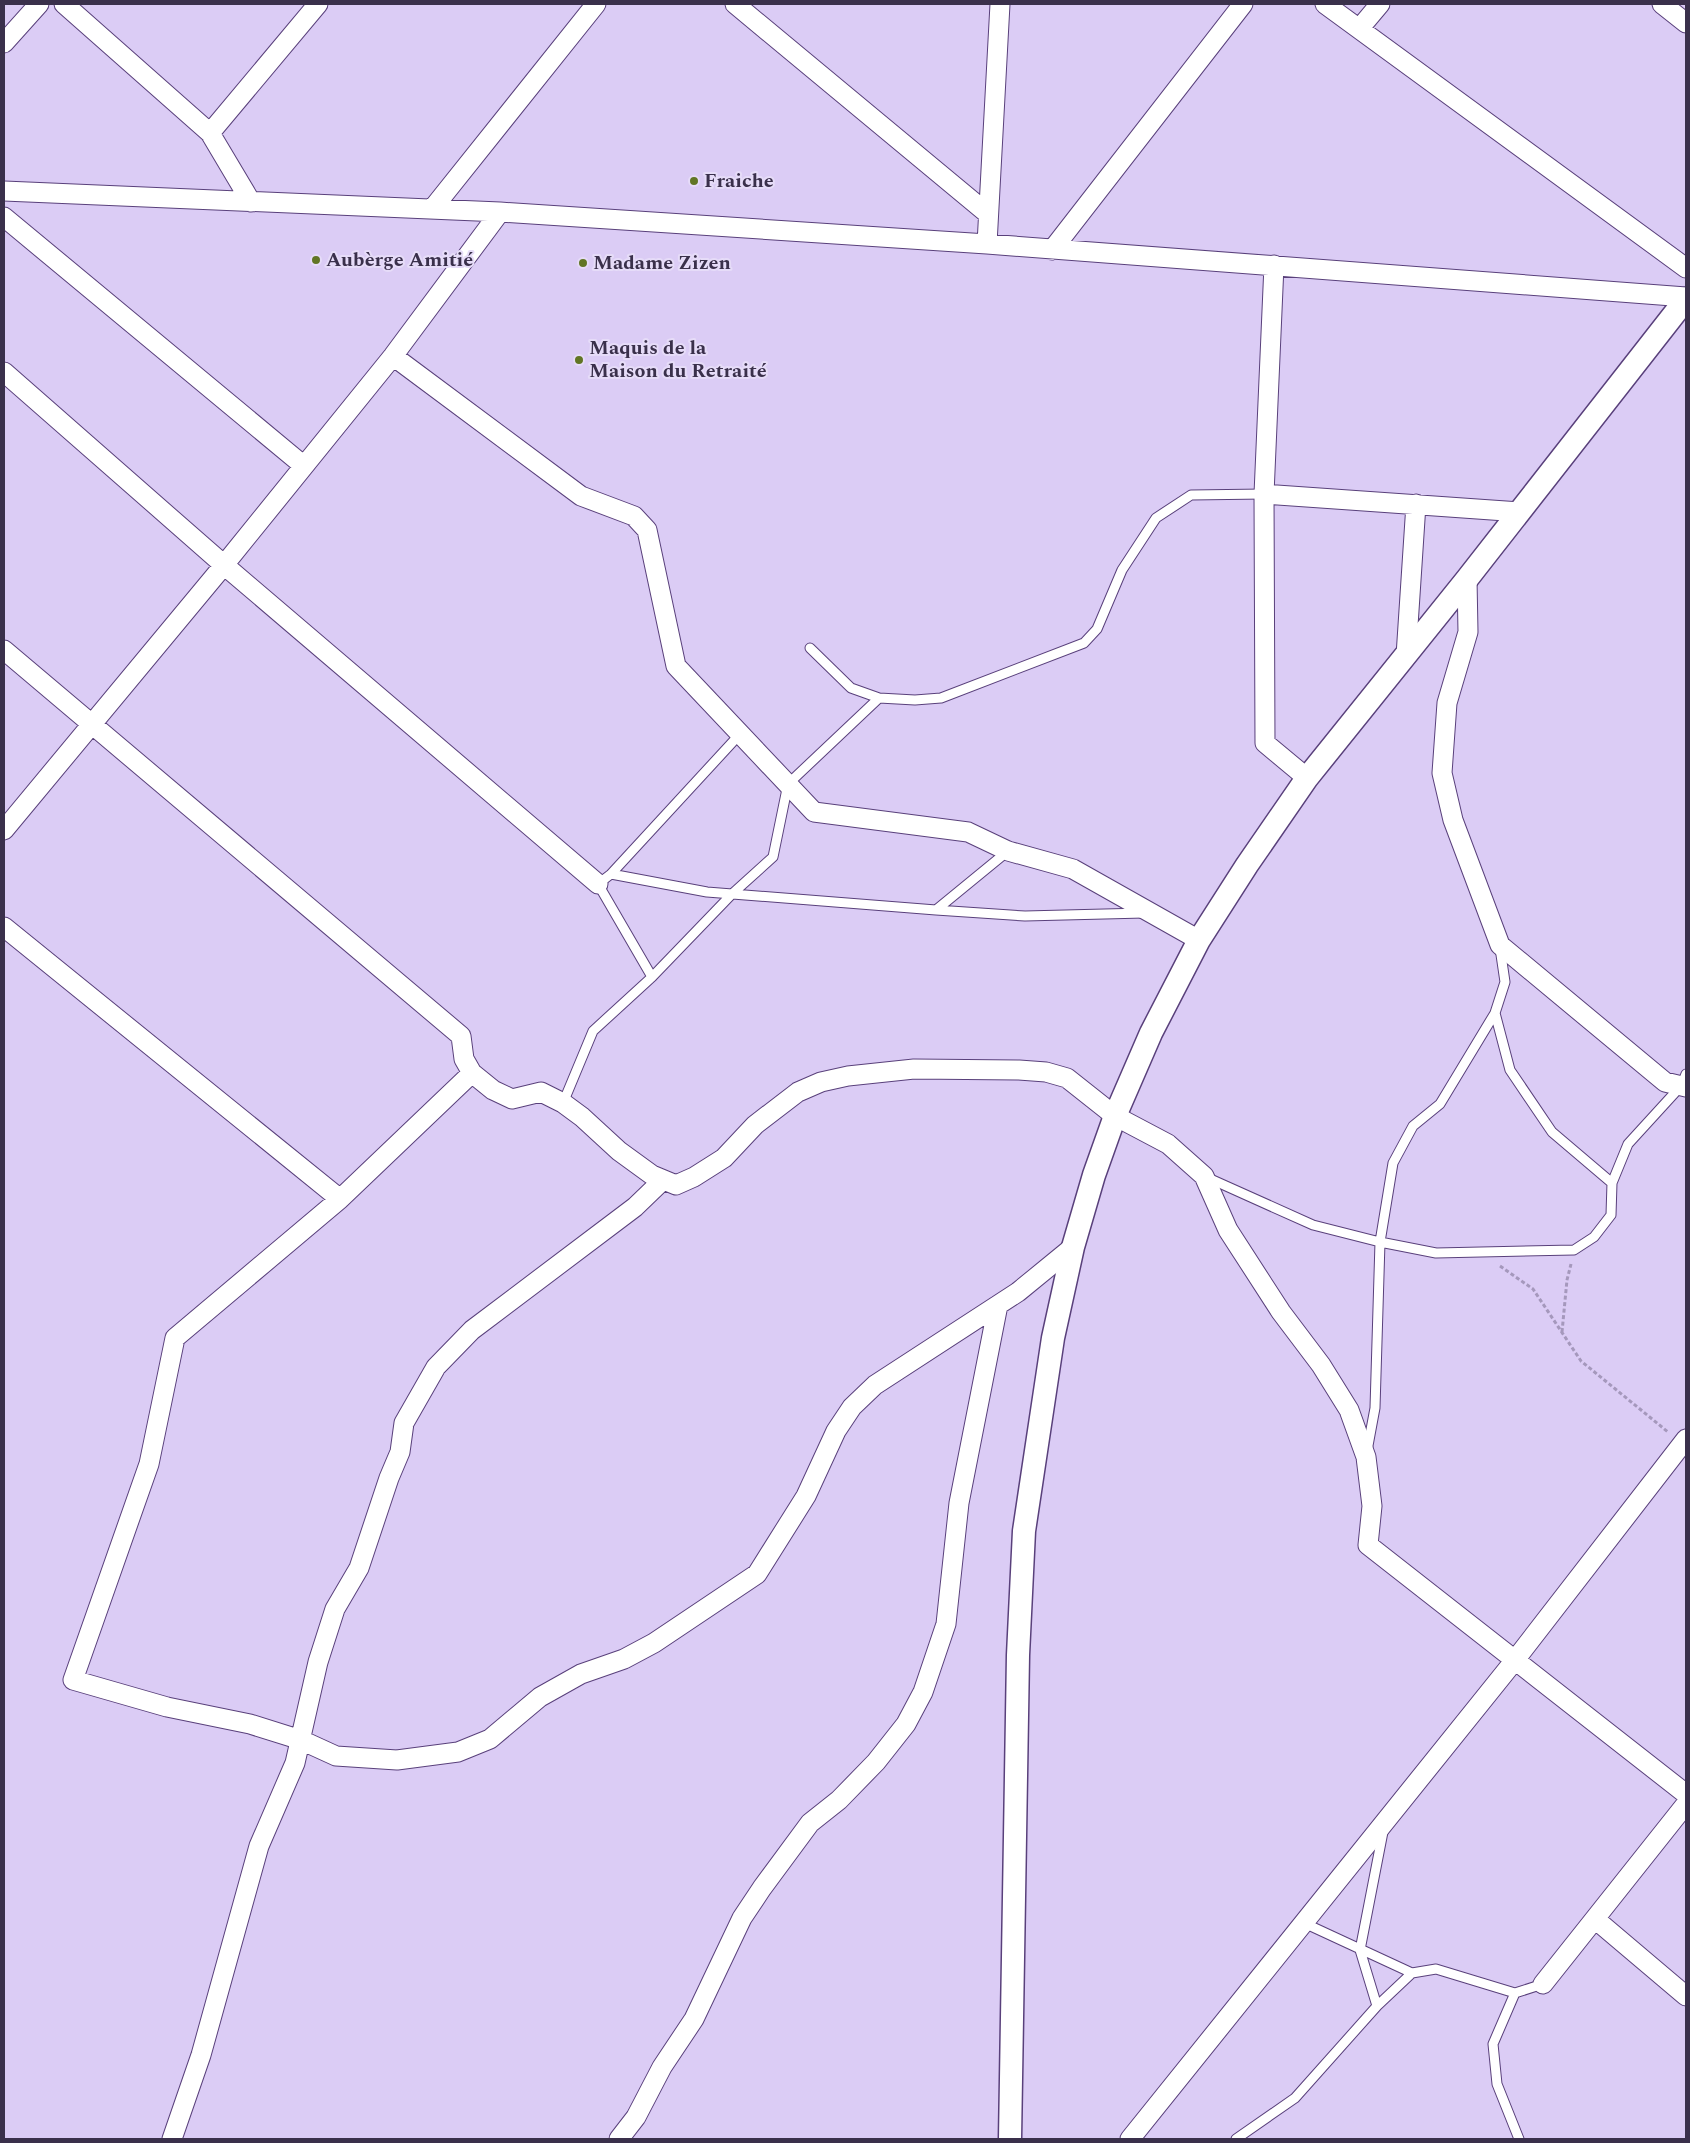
<svg xmlns="http://www.w3.org/2000/svg" width="1690" height="2143" viewBox="0 0 1690 2143" font-family="Spectral,serif">
	<style>
		.lines { fill: none; stroke-linecap: round; stroke-linejoin: round }
		.service-casing { stroke: #59407b; stroke-width: 11 }
		.minor-casing { stroke: #59407b; stroke-width: 21 }
		.tertiary-casing { stroke: #59407b; stroke-width: 25 }
		.path { stroke: #a598bc; stroke-width: 3; stroke-dasharray: 4 2.5; stroke-linecap: butt }
		.service { stroke: #fff; stroke-width: 9 }
		.minor { stroke: #fff; stroke-width: 19 }
		.tertiary { stroke: #fff; stroke-width: 22 }
		.poi-dot { fill: #617524; stroke: #e6dcf8; stroke-width: 2 }
		.labels { text-anchor: middle; dominant-baseline: central; stroke-width: 4; stroke-linejoin: round; paint-order: stroke }
		.poi-label { font-size: 20px; font-weight: bold; fill: #3a304b; stroke: #e6dcf8; text-anchor: start }
	</style>
	<rect width="100%" height="100%" fill="#dbccf5"/>
	<g class="lines">
		<defs>
			<path id="service" d="M 810,648 L 851,688 L 879,698 L 915,700 L 941,698 L 1084,643 L 1097,629 L 1122,570 L 1156,518 L 1191,495 L 1264,494
				M 611,874 L 707,892 L 936,910 L 1025,916 L 1144,913
				M 936,910 L 1008,851
				M 652,977 L 598,884 L 611,874 L 740,734
				M 1495,1013 L 1510,1070 L 1552,1132 L 1612,1183
				M 563,1103 L 593,1031 L 652,977 L 732,894 L 773,857 L 788,784 L 879,698
				M 1206,1177 L 1313,1225 L 1380,1242 L 1436,1253 L 1574,1250 L 1594,1237 L 1611,1215 L 1612,1183 L 1628,1144 L 1681,1086 L 1686,1074
				M 1367,1451 L 1375,1408 L 1380,1242 L 1393,1163 L 1413,1126 L 1440,1104 L 1495,1013 L 1505,982 L 1500,948
				M 1304,1923 L 1412,1973
				M 1515,1993 L 1493,2044 L 1497,2084 L 1519,2139
				M 1377,2006 L 1360,1950 L 1383,1832
				M 1236,2139 L 1295,2098 L 1377,2006 L 1412,1973 L 1436,1969 L 1515,1993 L 1543,1984"/>
			<path id="minor" d="M 64,4 L 210,133 L 251,202
				M 735,4 L 988,214
				M 1325,4 L 1686,268
				M 1662,4 L 1686,23
				M 1359,29 L 1380,4
				M 4,43 L 39,4
				M 210,133 L 318,4
				M 4,191 L 500,212 L 987,244 L 1686,297
				M 433,208 L 596,4
				M 4,217 L 304,466
				M 987,244 L 1000,4
				M 1052,250 L 1243,4
				M 1274,265 L 1264,494 L 1265,743 L 1307,778
				M 393,356 L 581,496 L 634,516 L 647,530 L 676,666 L 814,812 L 968,832 L 1008,851 L 1073,869 L 1199,940
				M 4,372 L 224,565 L 598,884
				M 1264,494 L 1520,512
				M 1467,579 L 1468,632 L 1447,703 L 1442,773 L 1453,820 L 1500,945 L 1665,1082 L 1686,1087
				M 4,650 L 461,1036 L 464,1059 L 472,1073 L 493,1090 L 512,1099 L 541,1092 L 563,1103 L 582,1117 L 619,1151 L 652,1175 L 676,1185 L 694,1177 L 724,1158 L 755,1125 L 798,1092 L 821,1082 L 848,1076 L 914,1069 L 1019,1070 L 1046,1072 L 1067,1078 L 1115,1116 L 1168,1144 L 1204,1176 L 1228,1230 L 1281,1312 L 1321,1365 L 1349,1410 L 1366,1457 L 1372,1506 L 1368,1545 L 1686,1794
				M 1406,656 L 1416,504
				M 4,830 L 224,565 L 393,356 L 500,212
				M 4,927 L 340,1199
				M 472,1073 L 340,1199 L 175,1338 L 149,1464 L 73,1680 L 167,1707 L 250,1724 L 301,1740 L 336,1756 L 397,1760 L 458,1752 L 490,1739 L 540,1697 L 581,1674 L 624,1659 L 654,1643 L 757,1574 L 806,1496 L 836,1431 L 852,1407 L 875,1385 L 1018,1292 L 1073,1247
				M 1595,1919 L 1686,1996
				M 1543,1984 L 1686,1804
				M 172,2139 L 201,2055 L 259,1846 L 295,1763 L 318,1662 L 335,1609 L 359,1568 L 389,1478 L 400,1452 L 404,1423 L 436,1367 L 472,1330 L 635,1207 L 663,1180
				M 619,2139 L 636,2117 L 662,2067 L 694,2019 L 742,1918 L 762,1888 L 810,1823 L 839,1800 L 876,1762 L 906,1724 L 923,1692 L 946,1624 L 959,1503 L 998,1305
				M 1130,2139 L 1515,1660 L 1686,1439"/>
			<path id="tertiary" d="M 1010,2139 L 1018,1655 L 1024,1531 L 1053,1338 L 1073,1247 L 1094,1175 L 1115,1116 L 1151,1033 L 1199,940 L 1247,865 L 1307,778 L 1467,579 L 1686,299"/>
		</defs>
		<!-- service casing -->
		<use href="#service" class="service-casing"/>
		<!-- minor casing -->
		<use href="#minor" class="minor-casing"/>
		<!-- tertiary casing -->
		<use href="#tertiary" class="tertiary-casing"/>
		<!-- path -->
		<path class="path" d="M 1500,1266 L 1533,1289 L 1581,1361 L 1668,1432
			M 1562,1332 L 1567,1280 L 1571,1264"/>
		<!-- service -->
		<use href="#service" class="service"/>
		<!-- minor -->
		<use href="#minor" class="minor"/>
		<!-- tertiary -->
		<use href="#tertiary" class="tertiary"/>
	</g>
	<!-- markers -->
	<g class="poi-dot">
		<circle cx="694" cy="181" r="5"/>
		<circle cx="316" cy="260" r="5"/>
		<circle cx="583" cy="263" r="5"/>
		<circle cx="579" cy="360" r="5"/>
	</g>
	<g class="labels">
		<!-- poi labels -->
		<g class="poi-label">
			<text x="704" y="181">Fraiche</text>
			<text x="326" y="260">Aubèrge Amitié</text>
			<text x="593" y="263">Madame Zizen</text>
			<text x="589" y="348">Maquis de la<tspan x="589" dy="23">Maison du Retraité</tspan></text>
		</g>
	</g>
	<!-- border -->
	<rect width="1690" height="2143" fill="none" stroke="#3a304b" stroke-width="10"/>
</svg>
